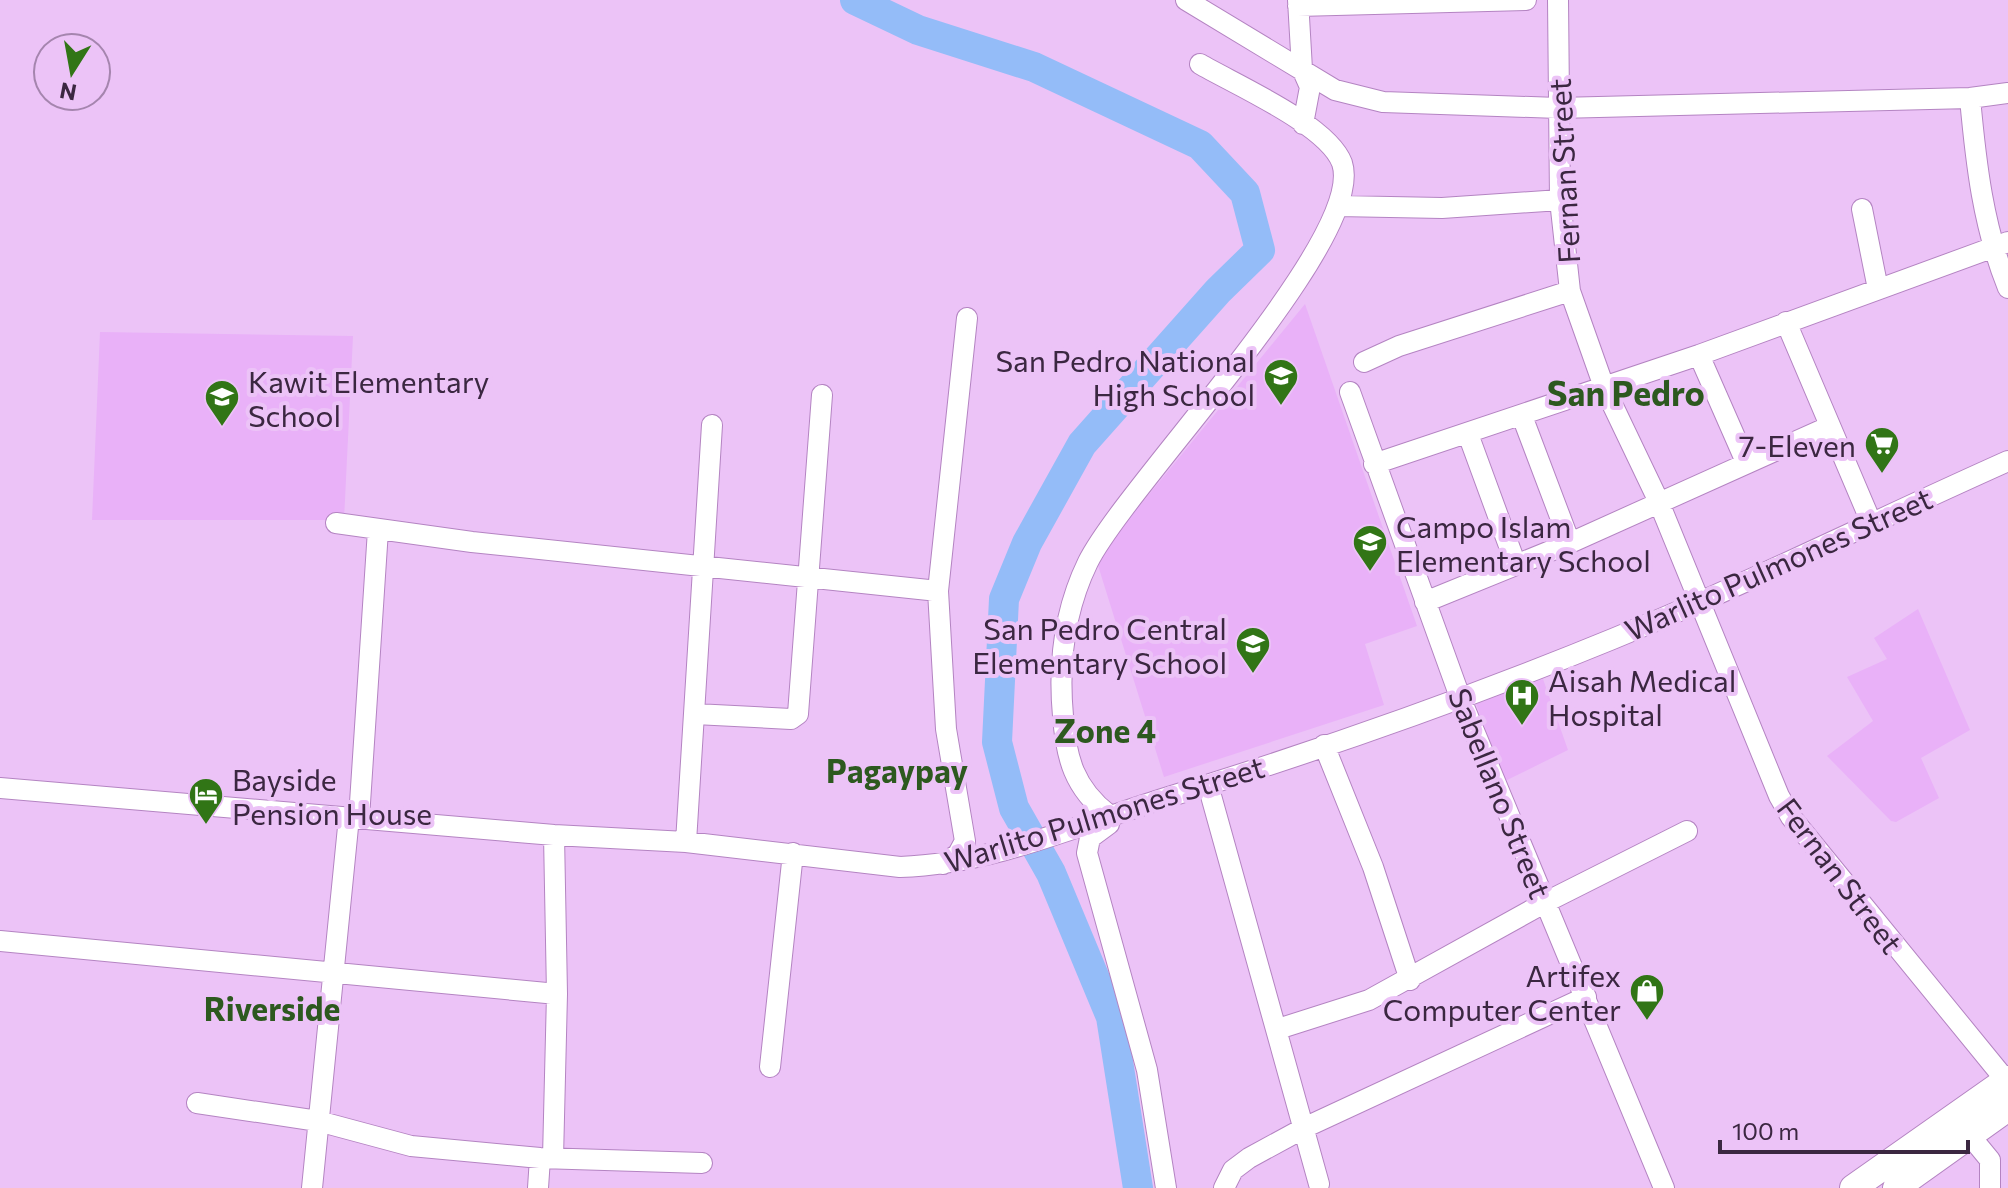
<svg xmlns="http://www.w3.org/2000/svg" width="2008" height="1188" viewBox="0 0 2008 1188" font-family="Commissioner,sans-serif">
	<style>
		.built { fill: #e9b1f8 }
		.lines { fill: none; stroke-linecap: round; stroke-linejoin: round }
		.river { stroke: #94bcf8; stroke-width: 30 }
		.minor-casing { stroke: #b484c2; stroke-width: 22 }
		.major-casing { stroke: #b484c2; stroke-width: 28 }
		.minor { stroke: #fff; stroke-width: 20 }
		.major { stroke: #fff; stroke-width: 26 }
		.labels { text-anchor: middle; dominant-baseline: central; stroke-width: 8; stroke-linejoin: round; paint-order: stroke }
		.street-label { font-size: 30px; fill: #3b2741; stroke: #ecc3f7 }
		.poi-label { font-size: 30px; fill: #3b2741; stroke: #ecc3f7; text-anchor: end }
		.neighbourhood-label { font-size: 32px; font-weight: bold; fill: #2d591f; stroke: #ecc3f7 }
		.quarter-label { font-size: 34px; font-weight: bold; fill: #2d591f; stroke: #ecc3f7 }
	</style>
	<rect width="100%" height="100%" fill="#ecc3f7"/>
	<!-- built -->
	<path class="built" d="M 1305,304 L 1417,626 L 1365,644 L 1384,705 L 1164,777 L 1096,559 Z
		M 100,332 L 353,336 L 344,520 L 92,520 Z
		M 1918,609 L 1970,730 L 1921,758 L 1939,798 L 1896,822 L 1891,821 L 1827,756 L 1873,721 L 1847,677 L 1887,659 L 1874,638 Z
		M 1543,679 L 1568,750 L 1505,781 L 1476,704 Z"/>
	<g class="lines">
		<!-- river -->
		<path class="river" d="M 855,0 L 918,30 L 1034,67 L 1200,145 L 1245,193 L 1260,250 L 1218,291 L 1082,444 L 1027,543 L 1004,599 L 997,742 L 1014,808 L 1051,873 L 1111,1017 L 1138,1188"/>
		<defs>
			<path id="minor" d="M 1186,0 L 1335,90 L 1383,102 L 1558,108 L 1970,98 L 2008,93
				M 1298,0 L 1302,69 L 1310,87 L 1303,124
				M 1558,0 L 1560,200 L 1570,291 L 1604,387 L 1658,500 L 1779,796 L 1791,817 L 2008,1083
				M 1298,6 L 1526,0
				M 1970,98 C 1976,164 1983,226 2008,288
				M 1338,206 L 1442,208 L 1560,200
				M 1862,209 L 1878,289
				M 1786,322 L 1871,522
				M 1699,355 L 1746,462
				M 1364,362 L 1399,346 L 1570,291
				M 1350,392 L 1460,697 L 1664,1188
				M 1522,416 L 1570,543
				M 1468,434 L 1516,565
				M 1374,464 L 1699,355 L 2008,242
				M 336,523 L 472,542 L 938,591
				M 1425,602 L 1570,543 L 1828,427
				M 695,714 L 791,719 L 798,714 L 822,395
				M 1324,745 L 1373,867 L 1410,980
				M 1208,785 L 1319,1184
				M 0,788 L 554,835 L 686,842 L 900,867 C 991,864 1076,826 1162,799 C 1344,743 1526,678 1700,602 C 1804,556 1905,507 2008,461
				M 1109,815 C 1074,788 1066,758 1063,716 C 1058,662 1064,611 1088,562 C 1127,484 1367,239 1342,163 C 1328,125 1236,85 1200,64
				M 359,818 L 378,530
				M 1109,824 L 1090,838 L 1087,853 L 1147,1070 L 1166,1188
				M 686,842 L 712,425
				M 943,864 L 958,854 L 965,841 L 946,729 L 938,591 L 967,318
				M 0,941 L 557,994
				M 1278,1029 L 1369,1000 L 1546,902 L 1687,831
				M 770,1067 L 793,853
				M 197,1103 L 318,1121 L 411,1146 L 540,1158 L 702,1163
				M 1962,1126 L 1990,1160
				M 553,1158 L 557,994 L 554,835
				M 312,1188 L 349,817
				M 538,1188 L 540,1158
				M 1224,1188 L 1233,1170 L 1249,1158 L 1306,1127 L 1586,997
				M 1990,1188 L 1990,1160"/>
			<path id="major" d="M 1853,1188 L 2008,1079
				M 1896,1188 L 2008,1108"/>
		</defs>
		<!-- minor casing -->
		<use href="#minor" class="minor-casing"/>
		<!-- major casing -->
		<use href="#major" class="major-casing"/>
		<!-- minor -->
		<use href="#minor" class="minor"/>
		<!-- major -->
		<use href="#major" class="major"/>
	</g>
	<!-- icons -->
	<defs>
		<symbol id="school-pin" viewBox="-11 -11 22 30"><path d="M0 17L-7.5 6A9.5 9.5 0 1 1 7.5 6Z" fill="#317516" stroke="#ecc3f7"/><path d="M0-5L7-2L0 1L-7-2ZM-4 1L0 2.5L4 1V4Q0 6-4 4Z" fill="#fff"/></symbol>
		<symbol id="supermarket-pin" viewBox="-11 -11 22 30"><path d="M0 17L-7.5 6A9.5 9.5 0 1 1 7.5 6Z" fill="#317516" stroke="#ecc3f7"/><path d="M-6-5.5h2.5l.6 2H6L4.5 2H-2.5L-4.4-4H-6ZM-1.5 3.2a1.3 1.3 0 1 0 .1 0ZM3 3.2a1.3 1.3 0 1 0 .1 0Z" fill="#fff"/></symbol>
		<symbol id="hospital-pin" viewBox="-11 -11 22 30"><path d="M0 17L-7.5 6A9.5 9.5 0 1 1 7.5 6Z" fill="#317516" stroke="#ecc3f7"/><path d="M-5-5h3v3.5h4V-5h3V5h-3V1.5h-4V5h-3Z" fill="#fff"/></symbol>
		<symbol id="hotel-pin" viewBox="-11 -11 22 30"><path d="M0 17L-7.5 6A9.5 9.5 0 1 1 7.5 6Z" fill="#317516" stroke="#ecc3f7"/><path d="M-6-4.5h1.5V1H6V5H4.5V3h-9V5H-6ZM-4 0a1.8 1.8 0 1 1 3.6 0ZM.5 0V-2.5h3Q6-2.5 6 0Z" fill="#fff"/></symbol>
		<symbol id="shop-pin" viewBox="-11 -11 22 30"><path d="M0 17L-7.5 6A9.5 9.5 0 1 1 7.5 6Z" fill="#317516" stroke="#ecc3f7"/><path d="M-5-2.5h2.3a2.7 3.5 0 0 1 5.4 0H5L5.5 6h-11ZM-1.5-2.5h3a1.5 2.3 0 0 0-3 0Z" fill="#fff"/></symbol>
	</defs>
	<g fill-rule="evenodd">
		<use href="#school-pin" x="1261" y="356" width="40" height="54"/>
		<use href="#school-pin" x="202" y="377" width="40" height="54"/>
		<use href="#supermarket-pin" x="1862" y="424" width="40" height="54"/>
		<use href="#school-pin" x="1350" y="522" width="40" height="54"/>
		<use href="#school-pin" x="1233" y="624" width="40" height="54"/>
		<use href="#hospital-pin" x="1502" y="676" width="40" height="54"/>
		<use href="#hotel-pin" x="186" y="775" width="40" height="54"/>
		<use href="#shop-pin" x="1627" y="971" width="40" height="54"/>
	</g>
	<g class="labels">
		<!-- street labels -->
		<g class="street-label">
			<text transform="translate(1563 171) rotate(-93)">Fernan Street</text>
			<text transform="translate(1778 563) rotate(-24)">Warlito Pulmones Street</text>
			<text transform="translate(1501 793) rotate(68)">Sabellano Street</text>
			<text transform="translate(1104 813) rotate(-17)">Warlito Pulmones Street</text>
			<text transform="translate(1841 875) rotate(53)">Fernan Street</text>
		</g>
		<!-- poi labels -->
		<g class="poi-label">
			<text x="1255" y="359">San Pedro National<tspan x="1255" dy="34">High School</tspan></text>
			<text x="248" y="380" text-anchor="start">Kawit Elementary<tspan x="248" dy="34">School</tspan></text>
			<text x="1856" y="444">7-Eleven</text>
			<text x="1396" y="525" text-anchor="start">Campo Islam<tspan x="1396" dy="34">Elementary School</tspan></text>
			<text x="1227" y="627">San Pedro Central<tspan x="1227" dy="34">Elementary School</tspan></text>
			<text x="1548" y="679" text-anchor="start">Aisah Medical<tspan x="1548" dy="34">Hospital</tspan></text>
			<text x="232" y="778" text-anchor="start">Bayside<tspan x="232" dy="34">Pension House</tspan></text>
			<text x="1621" y="974">Artifex<tspan x="1621" dy="34">Computer Center</tspan></text>
		</g>
		<!-- neighbourhood labels -->
		<g class="neighbourhood-label">
			<text x="1105" y="730">Zone 4</text>
			<text x="897" y="770">Pagaypay</text>
			<text x="272" y="1008">Riverside</text>
		</g>
		<!-- quarter labels -->
		<g class="quarter-label">
			<text x="1626" y="392">San Pedro</text>
		</g>
	</g>
	<!-- north arrow -->
	<g transform="translate(72 72) rotate(191)"><circle r="38" fill="#ecc3f7" stroke="#a585ae" stroke-width="2"/>
	<path d="M0-6L14 30L0 20L-14 30Z" fill="#317516"/>
	<text y="-12" font-size="22" font-weight="bold" text-anchor="middle" fill="#3b2741">N</text>
	</g>
	<!-- scale -->
	<path d="M1720 1140v12h248v-12" fill="none" stroke="#3b2741" stroke-width="4"/>
	<text x="1732" y="1140" font-size="24" fill="#3b2741" stroke="#ecc3f7" stroke-width="6" paint-order="stroke">100 m</text>
</svg>
